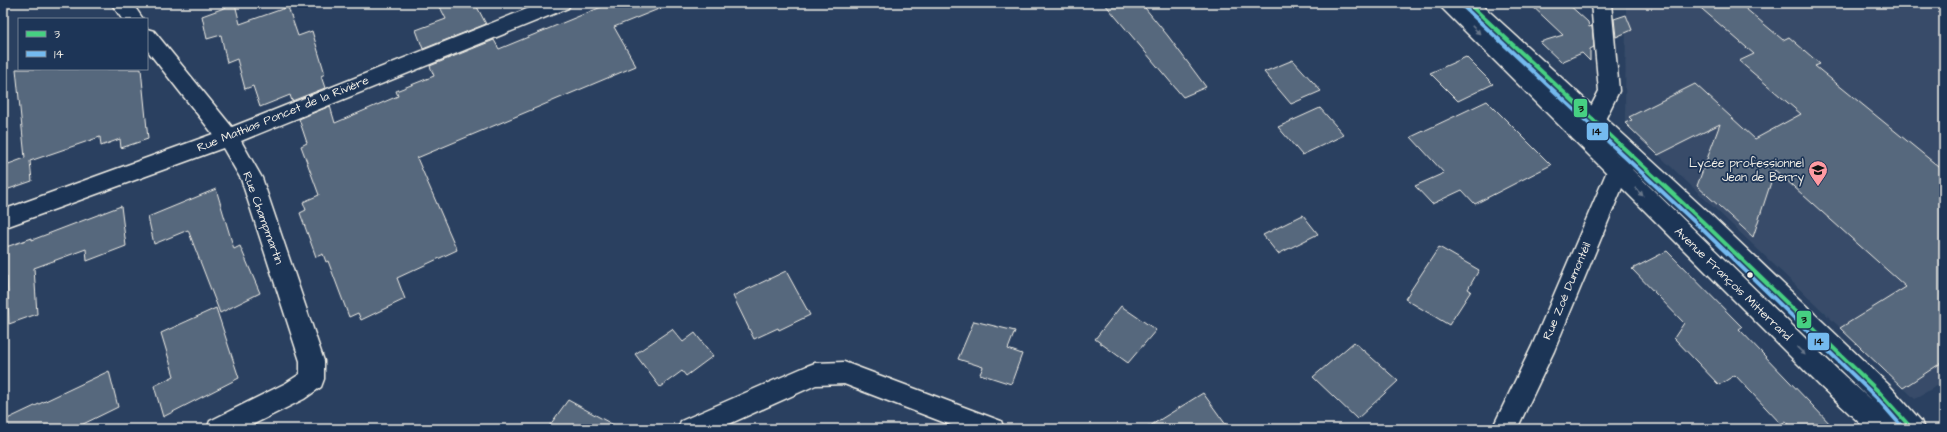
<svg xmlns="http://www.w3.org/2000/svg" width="1947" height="432" viewBox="0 0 1947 432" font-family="'Architects Daughter',sans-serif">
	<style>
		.built { fill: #374c69 }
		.building { fill: #56677d; stroke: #f4f1e8 }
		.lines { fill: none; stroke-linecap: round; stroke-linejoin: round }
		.minor-casing { stroke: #f4f1e8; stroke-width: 3 }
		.major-casing { stroke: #f4f1e8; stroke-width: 3 }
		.minor { fill: #1d3557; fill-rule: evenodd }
		.major { fill: #1d3557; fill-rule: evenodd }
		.bus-1-casing { stroke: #1d3557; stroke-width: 7 }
		.bus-2-casing { stroke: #1d3557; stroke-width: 7 }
		.bus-1 { stroke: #46d082; stroke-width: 4 }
		.bus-2 { stroke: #74baef; stroke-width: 4 }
		.oneway { fill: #68778a }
		.bus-dot { fill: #f4f1e8; stroke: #1d3557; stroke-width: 1.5 }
		.labels { text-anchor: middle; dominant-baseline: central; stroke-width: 3.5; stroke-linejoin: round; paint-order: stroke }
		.street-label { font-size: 12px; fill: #f4f1e8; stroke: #1d3557 }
		.poi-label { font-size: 12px; fill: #f4f1e8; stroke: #1d3557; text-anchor: end }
		.line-badge { stroke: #1d3557; stroke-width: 1.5 }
		.pale-badge-label { font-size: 11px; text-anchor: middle; font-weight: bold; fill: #111 }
	</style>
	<rect width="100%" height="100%" fill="#2a4060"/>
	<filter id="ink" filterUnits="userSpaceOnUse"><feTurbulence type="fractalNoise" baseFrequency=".025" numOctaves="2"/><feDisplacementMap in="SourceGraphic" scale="8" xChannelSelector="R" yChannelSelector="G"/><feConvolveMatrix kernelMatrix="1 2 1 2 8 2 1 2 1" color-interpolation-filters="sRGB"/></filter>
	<g filter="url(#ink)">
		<!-- built -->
		<path class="built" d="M 1626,3 L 1944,3 L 1944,381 L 1915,399 L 1625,123 Z"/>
		<!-- building -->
		<path class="building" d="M 438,3 L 475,3 L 486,24 L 423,49 L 416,30 L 446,19 Z
			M 611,3 L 671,4 L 614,27 L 636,66 L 417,158 L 457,250 L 397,278 L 405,299 L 361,320 L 358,313 L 349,317 L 328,261 L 326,262 L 323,254 L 316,257 L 300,213 L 306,210 L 303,202 L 319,195 L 301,146 L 307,143 L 299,119 L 330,106 L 335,123 L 398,96 L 396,91 L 434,76 L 430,66 L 494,40 L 499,49 Z
			M 1104,3 L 1141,3 L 1168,36 L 1206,87 L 1183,97 Z
			M 1529,3 L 1567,3 L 1588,22 L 1589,27 L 1592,26 L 1594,47 L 1590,49 L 1590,61 L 1582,53 L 1561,62 L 1540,42 L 1563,35 Z
			M 1695,3 L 1739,3 L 1783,40 L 1789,37 L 1820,64 L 1815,66 L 1944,171 L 1944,361 L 1903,388 L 1840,328 L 1906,287 L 1775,170 L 1753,237 L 1697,186 L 1720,124 L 1658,155 L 1625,123 L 1632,120 L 1629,117 L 1695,84 L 1755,139 L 1801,114 L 1739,61 L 1754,54 Z
			M 235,4 L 240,24 L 288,7 L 298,36 L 312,31 L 325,74 L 321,76 L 325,88 L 292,101 L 290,95 L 260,107 L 253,86 L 245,89 L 237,59 L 227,63 L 221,35 L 207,39 L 202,16 Z
			M 1626,15 L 1632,30 L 1616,37 L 1614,19 Z
			M 1466,57 L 1493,84 L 1458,101 L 1430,73 Z
			M 1293,60 L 1321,91 L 1291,104 L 1264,72 Z
			M 16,69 L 141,69 L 148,139 L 121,148 L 120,139 L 101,146 L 100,137 L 30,161 L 32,181 L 3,191 L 3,166 L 25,158 Z
			M 1487,101 L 1551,165 L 1475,204 L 1462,190 L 1432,204 L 1415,186 L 1444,173 L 1411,137 Z
			M 1320,108 L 1344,135 L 1302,155 L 1278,127 Z
			M 216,189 L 234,249 L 240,246 L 260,293 L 220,313 L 188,230 L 154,244 L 148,217 Z
			M 121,206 L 126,246 L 87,261 L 86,249 L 34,268 L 37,314 L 9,324 L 7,276 L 3,278 L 3,248 L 32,238 L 32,240 Z
			M 1303,215 L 1318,234 L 1278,254 L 1263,235 Z
			M 1439,247 L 1479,270 L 1468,289 L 1471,291 L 1449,325 L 1405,299 Z
			M 1667,251 L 1742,327 L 1739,329 L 1835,429 L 1793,429 L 1786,421 L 1781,424 L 1735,375 L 1719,385 L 1674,338 L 1684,323 L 1632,269 Z
			M 786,271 L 810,315 L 779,330 L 778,328 L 754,339 L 733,296 Z
			M 1121,306 L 1156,330 L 1128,363 L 1095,339 Z
			M 216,308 L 239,378 L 163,417 L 154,386 L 174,376 L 161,333 Z
			M 974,321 L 1015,331 L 1008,349 L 1022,354 L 1011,384 L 980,374 L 983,367 L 958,359 Z
			M 672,329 L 683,342 L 695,333 L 713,356 L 686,376 L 682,371 L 660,387 L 635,354 Z
			M 1354,342 L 1398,381 L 1357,419 L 1313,377 Z
			M 109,371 L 118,407 L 73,429 L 3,429 L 3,421 Z
			M 1203,393 L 1229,429 L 1145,429 Z
			M 568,400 L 621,429 L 547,429 Z"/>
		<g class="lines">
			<defs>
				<path id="minor" d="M 111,3 L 132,3 L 143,19 L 122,19 Z
					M 542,3 L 571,3 L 568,8 L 241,141 L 262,178 L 324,361 L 324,379 L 321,387 L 304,399 L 244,429 L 207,429 L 210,421 L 286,383 L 300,374 L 300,361 L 241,179 L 223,148 L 3,228 L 3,210 L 213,134 L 147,50 L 147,29 L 154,31 L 232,127 Z
					M 1591,3 L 1611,3 L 1619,91 L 1602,126 L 1587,139 L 1580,141 L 1573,139 L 1570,133 L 1573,127 L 1587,114 L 1599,91 Z
					M 1632,147 L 1640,150 L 1643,156 L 1627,176 L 1554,351 L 1517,429 L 1492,429 L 1532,346 L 1607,171 C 1612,161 1621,151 1632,147 Z
					M 844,362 L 1001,421 L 1004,429 L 961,429 L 844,384 L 816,385 L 718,429 L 678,429 L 681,421 L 807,366 L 815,363 Z"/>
				<path id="major" d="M 1439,3 L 1480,3 L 1711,215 L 1889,385 L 1921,421 L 1924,429 L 1866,429 L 1820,386 L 1442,8 ZM 1612,150 L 1695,229 L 1872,401 L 1838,370 Z"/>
			</defs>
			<!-- minor casing -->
			<use href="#minor" class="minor-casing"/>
			<!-- major casing -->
			<use href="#major" class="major-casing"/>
			<!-- minor -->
			<use href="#minor" class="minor"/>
			<!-- major -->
			<use href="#major" class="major"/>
			<defs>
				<path id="bus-1" d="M 1468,3 L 1703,222 L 1880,393 L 1912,429"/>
				<path id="bus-2" d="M 1464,7 L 1699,226 L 1876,397 L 1904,429"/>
			</defs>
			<!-- bus-1 casing -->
			<use href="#bus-1" class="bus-1-casing"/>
			<!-- bus-2 casing -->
			<use href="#bus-2" class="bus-2-casing"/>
			<!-- bus-1 -->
			<use href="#bus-1" class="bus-1"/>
			<!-- bus-2 -->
			<use href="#bus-2" class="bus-2"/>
		</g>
		<!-- one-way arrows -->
		<defs><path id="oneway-solid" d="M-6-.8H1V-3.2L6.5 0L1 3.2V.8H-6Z"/></defs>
		<g class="oneway">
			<use href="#oneway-solid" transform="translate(1476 30) rotate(45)"/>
			<use href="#oneway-solid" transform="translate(1639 192) rotate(45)"/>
			<use href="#oneway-solid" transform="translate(1801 351) rotate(44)"/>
		</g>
	</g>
	<!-- icons -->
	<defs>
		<symbol id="school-pin" viewBox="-11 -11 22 30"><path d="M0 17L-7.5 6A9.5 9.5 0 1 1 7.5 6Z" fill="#ff9aa2" stroke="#1d3557"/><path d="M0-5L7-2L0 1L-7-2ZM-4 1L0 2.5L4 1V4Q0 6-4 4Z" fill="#111"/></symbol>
	</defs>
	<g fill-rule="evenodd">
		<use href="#school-pin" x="1807" y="159" width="22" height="30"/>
	</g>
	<!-- markers -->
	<circle class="bus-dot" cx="1750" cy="275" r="3.5"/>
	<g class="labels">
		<!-- street labels -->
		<g class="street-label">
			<text transform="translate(283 114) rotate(-22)">Rue Mathias Poncet de la Rivière</text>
			<text transform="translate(263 218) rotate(70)">Rue Champmartin</text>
			<text transform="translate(1733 284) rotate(44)">Avenue François Mitterrand</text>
			<text transform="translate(1567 291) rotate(-67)">Rue Zoé Dumontéil</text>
		</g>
		<!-- poi labels -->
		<g class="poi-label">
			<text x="1804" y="163">Lycée professionnel<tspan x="1804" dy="14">Jean de Berry</tspan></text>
		</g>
	</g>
	<g class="line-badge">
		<rect x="1573" y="98" width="15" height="20" rx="4" fill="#46d082"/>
		<rect x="1586" y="122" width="23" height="19" rx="4" fill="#74baef"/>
		<rect x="1796" y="310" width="16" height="19" rx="4" fill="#46d082"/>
		<rect x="1807" y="332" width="23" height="19" rx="4" fill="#74baef"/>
	</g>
	<g class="pale-badge-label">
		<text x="1581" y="112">3</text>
		<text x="1597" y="135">14</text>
		<text x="1804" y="323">3</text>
		<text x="1819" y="345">14</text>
	</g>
	<!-- margin -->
	<rect width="1947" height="432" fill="none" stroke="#1d3557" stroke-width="16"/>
	<rect x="8" y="8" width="1931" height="416" fill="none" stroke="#f4f1e8" stroke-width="1.5" filter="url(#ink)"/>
	<!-- legend -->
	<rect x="18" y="18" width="130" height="52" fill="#1d3557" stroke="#738091"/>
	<rect x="26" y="31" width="20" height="6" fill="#46d082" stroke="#738091"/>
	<text x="54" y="38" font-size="12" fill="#f4f1e8">3</text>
	<rect x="26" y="51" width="20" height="6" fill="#74baef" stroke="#738091"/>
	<text x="54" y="58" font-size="12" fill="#f4f1e8">14</text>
</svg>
